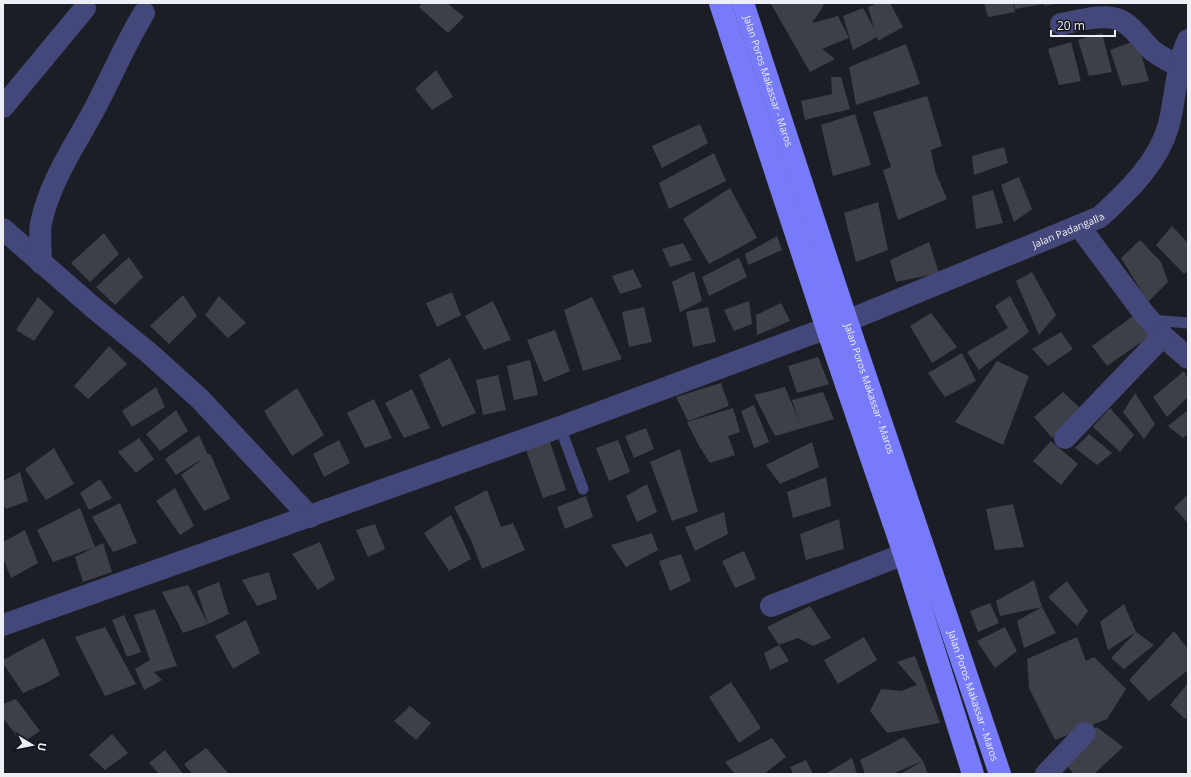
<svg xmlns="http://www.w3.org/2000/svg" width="1191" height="777" viewBox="0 0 1191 777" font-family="'Open Sans',sans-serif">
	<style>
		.building { fill: #3e4048 }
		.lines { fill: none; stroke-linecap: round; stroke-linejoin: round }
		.lane { stroke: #434779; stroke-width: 11 }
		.street { stroke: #434779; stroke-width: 22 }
		.highway { stroke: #777bf9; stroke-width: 22 }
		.labels { text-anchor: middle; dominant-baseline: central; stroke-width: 3.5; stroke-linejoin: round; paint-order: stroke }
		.street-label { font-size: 10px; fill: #eeeff5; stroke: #13151c }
	</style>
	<rect width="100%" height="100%" fill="#1c1e26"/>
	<!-- building -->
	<path class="building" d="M 423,3 L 447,3 L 464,17 L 448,33 L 419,7 Z
		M 773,3 L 822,3 L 824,5 L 812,23 L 838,16 L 849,38 L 822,49 L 835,59 L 810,72 L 771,4 Z
		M 878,3 L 890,3 L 903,27 L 878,41 L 877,37 L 853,50 L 843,16 L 863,8 L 874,28 L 868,7 Z
		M 984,3 L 1013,3 L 1015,12 L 988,17 Z
		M 1014,3 L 1055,3 L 1055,4 L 1044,6 L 1044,4 L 1015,9 Z
		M 1102,33 L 1112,72 L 1089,76 L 1078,40 Z
		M 1137,40 L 1149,81 L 1122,86 L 1110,50 Z
		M 1071,42 L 1081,81 L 1059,85 L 1048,49 Z
		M 906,44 L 920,84 L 856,105 L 849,67 Z
		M 436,70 L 453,97 L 432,110 L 415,89 Z
		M 831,77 L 841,77 L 850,109 L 805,120 L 801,101 L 832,94 Z
		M 927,96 L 942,146 L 931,150 L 935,171 L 947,199 L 898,220 L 883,170 L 891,167 L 873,112 Z
		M 855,114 L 871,165 L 833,176 L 821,125 Z
		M 700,124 L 708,143 L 662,168 L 652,146 Z
		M 1004,147 L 1008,163 L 974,175 L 972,156 Z
		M 714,153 L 726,181 L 669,209 L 659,183 Z
		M 1019,177 L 1032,209 L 1014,222 L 1001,185 Z
		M 730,188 L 757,238 L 709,264 L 683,219 Z
		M 993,190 L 1003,223 L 976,229 L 972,196 Z
		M 878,202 L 888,250 L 856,262 L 844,213 Z
		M 1172,226 L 1188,243 L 1188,271 L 1184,274 L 1156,245 Z
		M 104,233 L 119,254 L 90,282 L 71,263 Z
		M 777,236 L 782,250 L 748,265 L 745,254 Z
		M 1140,240 L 1161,262 L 1168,282 L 1148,302 L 1121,258 Z
		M 929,242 L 939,273 L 896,282 L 890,260 Z
		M 683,243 L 692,260 L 670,267 L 662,249 Z
		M 129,257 L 143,277 L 115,305 L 96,287 Z
		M 739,258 L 747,277 L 709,296 L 702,277 Z
		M 633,269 L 642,287 L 620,294 L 612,276 Z
		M 694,271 L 702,301 L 680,312 L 672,282 Z
		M 1032,272 L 1056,315 L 1039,335 L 1016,281 Z
		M 452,292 L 461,315 L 437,327 L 426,303 Z
		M 183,295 L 197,316 L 169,344 L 150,326 Z
		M 219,296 L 246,323 L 228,338 L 205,315 Z
		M 1010,296 L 1029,332 L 979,370 L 967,352 L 1008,328 L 995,306 Z
		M 38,297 L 54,312 L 34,341 L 16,330 Z
		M 592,297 L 622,359 L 583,371 L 564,310 Z
		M 493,301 L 511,340 L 484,350 L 465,316 Z
		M 749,301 L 752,324 L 734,331 L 724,310 Z
		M 781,303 L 790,321 L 757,335 L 756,315 Z
		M 644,307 L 652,342 L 629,347 L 622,312 Z
		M 708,307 L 716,342 L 693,347 L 686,312 Z
		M 1140,311 L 1150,336 L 1107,366 L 1092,346 Z
		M 931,313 L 957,347 L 932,363 L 910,326 Z
		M 555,330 L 570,371 L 544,382 L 527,340 Z
		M 1061,332 L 1073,349 L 1048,366 L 1032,349 Z
		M 109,346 L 127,364 L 88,399 L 74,386 Z
		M 962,353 L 976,381 L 945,397 L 928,373 Z
		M 818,357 L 829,384 L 797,393 L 788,366 Z
		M 450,358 L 476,413 L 442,427 L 419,375 Z
		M 530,360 L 538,395 L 514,400 L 507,366 Z
		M 997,361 L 1029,376 L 1003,445 L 955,422 Z
		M 1184,371 L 1188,380 L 1188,397 L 1167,417 L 1153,397 Z
		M 498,375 L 506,410 L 483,415 L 476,380 Z
		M 721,383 L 729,406 L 688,421 L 676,397 Z
		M 156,387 L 165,407 L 132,427 L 122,411 Z
		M 785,387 L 800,423 L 792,400 L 823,392 L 834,419 L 775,436 L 754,395 Z
		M 297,388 L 324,435 L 292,456 L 264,411 Z
		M 412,389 L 430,428 L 404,438 L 385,403 Z
		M 1063,392 L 1082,410 L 1052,438 L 1034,417 Z
		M 1135,393 L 1155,424 L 1144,439 L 1123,412 Z
		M 374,399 L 392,438 L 365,448 L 347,413 Z
		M 754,405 L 769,442 L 754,448 L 741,411 Z
		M 733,408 L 740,432 L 728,436 L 735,455 L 710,463 L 699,446 L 687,422 Z
		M 1110,408 L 1134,435 L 1120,452 L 1093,427 Z
		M 176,410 L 188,431 L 160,451 L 146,434 Z
		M 1188,410 L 1188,434 L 1183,438 L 1168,426 Z
		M 646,428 L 654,449 L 634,458 L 625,436 Z
		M 1089,434 L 1112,453 L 1097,465 L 1075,448 Z
		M 199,435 L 208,455 L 210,453 L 230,499 L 204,511 L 181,475 L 204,458 L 176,475 L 165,459 Z
		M 139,438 L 154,459 L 136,473 L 118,452 Z
		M 549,439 L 566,490 L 543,498 L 525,447 Z
		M 339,440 L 350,463 L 324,477 L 313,454 Z
		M 618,440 L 630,472 L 609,481 L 596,448 Z
		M 1051,441 L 1078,464 L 1061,485 L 1033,461 Z
		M 812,442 L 819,467 L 780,484 L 766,465 Z
		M 54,448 L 74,484 L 46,500 L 25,469 Z
		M 680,449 L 698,512 L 672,521 L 650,462 Z
		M 20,472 L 28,501 L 6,509 L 3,504 L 3,481 Z
		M 826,477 L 831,506 L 793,518 L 787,492 Z
		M 100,479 L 112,498 L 89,510 L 80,493 Z
		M 647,484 L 657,512 L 637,522 L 626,496 Z
		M 175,488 L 194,526 L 180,535 L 156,501 Z
		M 487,490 L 501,527 L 513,523 L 525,550 L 482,569 L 472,542 L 454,507 Z
		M 1188,494 L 1188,523 L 1174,508 Z
		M 586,496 L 593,517 L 565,529 L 557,507 Z
		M 120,503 L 137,543 L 113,552 L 92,517 Z
		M 1013,504 L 1024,547 L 995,550 L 986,509 Z
		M 80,508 L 95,547 L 103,543 L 112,572 L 83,582 L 75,557 L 95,547 L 53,562 L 37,530 Z
		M 724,512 L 728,534 L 695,551 L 685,527 Z
		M 451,515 L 471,559 L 449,571 L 424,533 Z
		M 839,519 L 844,549 L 806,560 L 800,534 Z
		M 375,524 L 385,549 L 368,557 L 356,530 Z
		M 25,530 L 38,563 L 11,578 L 3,558 L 3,542 Z
		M 652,533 L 658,550 L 626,567 L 611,545 Z
		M 320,542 L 335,579 L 318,590 L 292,554 Z
		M 744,551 L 756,579 L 735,588 L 722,561 Z
		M 681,554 L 691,581 L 670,591 L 659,561 Z
		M 269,572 L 277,599 L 257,606 L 242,580 Z
		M 1034,580 L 1042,607 L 1000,616 L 996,601 Z
		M 1067,581 L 1088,611 L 1077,626 L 1048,597 Z
		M 219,582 L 229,614 L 208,624 L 197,591 Z
		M 188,585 L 208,624 L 183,633 L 162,592 Z
		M 990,603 L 999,623 L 978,632 L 970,611 Z
		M 1124,604 L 1136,632 L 1108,650 L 1100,622 Z
		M 810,606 L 831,638 L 813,646 L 798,638 L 779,645 L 767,627 Z
		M 1042,607 L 1056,633 L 1024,648 L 1017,621 Z
		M 155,609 L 177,666 L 154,672 L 162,680 L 144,690 L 135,669 L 150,660 L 134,615 Z
		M 124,615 L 141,652 L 127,657 L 112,620 Z
		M 246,620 L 260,653 L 233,669 L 215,636 Z
		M 105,627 L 136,684 L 105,696 L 75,637 Z
		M 1005,627 L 1017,651 L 995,668 L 977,641 Z
		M 1174,631 L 1188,649 L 1188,670 L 1149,701 L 1129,680 Z
		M 1136,632 L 1154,645 L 1124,669 L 1111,658 Z
		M 864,637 L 877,660 L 838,684 L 824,660 Z
		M 1077,637 L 1086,661 L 1094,657 L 1126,689 L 1107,719 L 1055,740 L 1029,688 L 1027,659 Z
		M 44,638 L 60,675 L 46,683 L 23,693 L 3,663 L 3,660 Z
		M 779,645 L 789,661 L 770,670 L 764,653 Z
		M 915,656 L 940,723 L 887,733 L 870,711 L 881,689 L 901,691 L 917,685 L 897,662 Z
		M 731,682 L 761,728 L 739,743 L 709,697 Z
		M 1188,683 L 1188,716 L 1185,719 L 1170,705 Z
		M 16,699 L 40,731 L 22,743 L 3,718 L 3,704 Z
		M 410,706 L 431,723 L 416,740 L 394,721 Z
		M 1097,727 L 1123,747 L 1094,774 L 1074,774 L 1062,760 Z
		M 112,734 L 128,753 L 105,770 L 89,755 Z
		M 904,737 L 923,761 L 928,774 L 900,774 L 923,761 L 892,774 L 865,774 L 860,760 Z
		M 772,738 L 786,757 L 764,774 L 735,774 L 725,762 Z
		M 206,748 L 229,774 L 192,774 L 184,764 Z
		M 165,750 L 183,774 L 159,774 L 149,763 Z
		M 852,758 L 857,774 L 825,774 Z
		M 806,760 L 813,774 L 793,774 L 790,767 Z"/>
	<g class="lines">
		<!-- lane -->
		<path class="lane" d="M 1151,320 L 1188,323
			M 560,427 L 583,489"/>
		<!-- street -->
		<g class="street">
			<path d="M 1061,24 C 1078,21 1096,15 1113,18 C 1131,21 1140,40 1153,51 C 1161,57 1171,62 1180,67"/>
			<path d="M 3,107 L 85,8"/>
			<path d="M 1079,226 L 1142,311 L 1163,336 L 1188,358"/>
			<path d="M 3,229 L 95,309 L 149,353 L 200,399 L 310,517"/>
			<path d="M 41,263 C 41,250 39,235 41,223 C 50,181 74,147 94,110 C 111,78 125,44 144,13"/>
			<path id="s1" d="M 847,321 L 1100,217 C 1128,191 1159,162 1169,124 C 1176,96 1176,66 1188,40"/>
			<path d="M 1065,438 L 1163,336"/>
			<path d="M 771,606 L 904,554"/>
			<path d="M 3,625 L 560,427 L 811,334 L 827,329"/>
			<path d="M 1046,774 L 1085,733"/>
		</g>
		<!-- highway -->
		<g class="highway">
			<path d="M 720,3 L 827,329 L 904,554 L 973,774"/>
			<path id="s2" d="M 743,3 L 847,321 L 1000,774"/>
		</g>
	</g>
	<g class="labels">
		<!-- street labels -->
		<g class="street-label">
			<text stroke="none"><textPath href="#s2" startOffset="82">Jalan Poros Makassar - Maros</textPath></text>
			<text stroke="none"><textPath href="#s1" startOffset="239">Jalan Padangalla</textPath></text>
			<text stroke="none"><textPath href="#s2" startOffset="406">Jalan Poros Makassar - Maros</textPath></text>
			<text stroke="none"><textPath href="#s2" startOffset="730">Jalan Poros Makassar - Maros</textPath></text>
		</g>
	</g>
	<!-- border -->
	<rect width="1191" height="777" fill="none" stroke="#eeeff5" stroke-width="8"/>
	<!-- north arrow -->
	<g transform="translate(32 745) rotate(100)" stroke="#13151c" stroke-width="3" paint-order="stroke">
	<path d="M0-3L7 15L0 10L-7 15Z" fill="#eeeff5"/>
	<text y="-6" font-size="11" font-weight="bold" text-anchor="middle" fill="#eeeff5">U</text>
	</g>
	<!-- scale -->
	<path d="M1051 30v6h64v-6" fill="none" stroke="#eeeff5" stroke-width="2"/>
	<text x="1057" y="30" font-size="12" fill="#eeeff5" stroke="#13151c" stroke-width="3" paint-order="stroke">20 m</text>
</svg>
